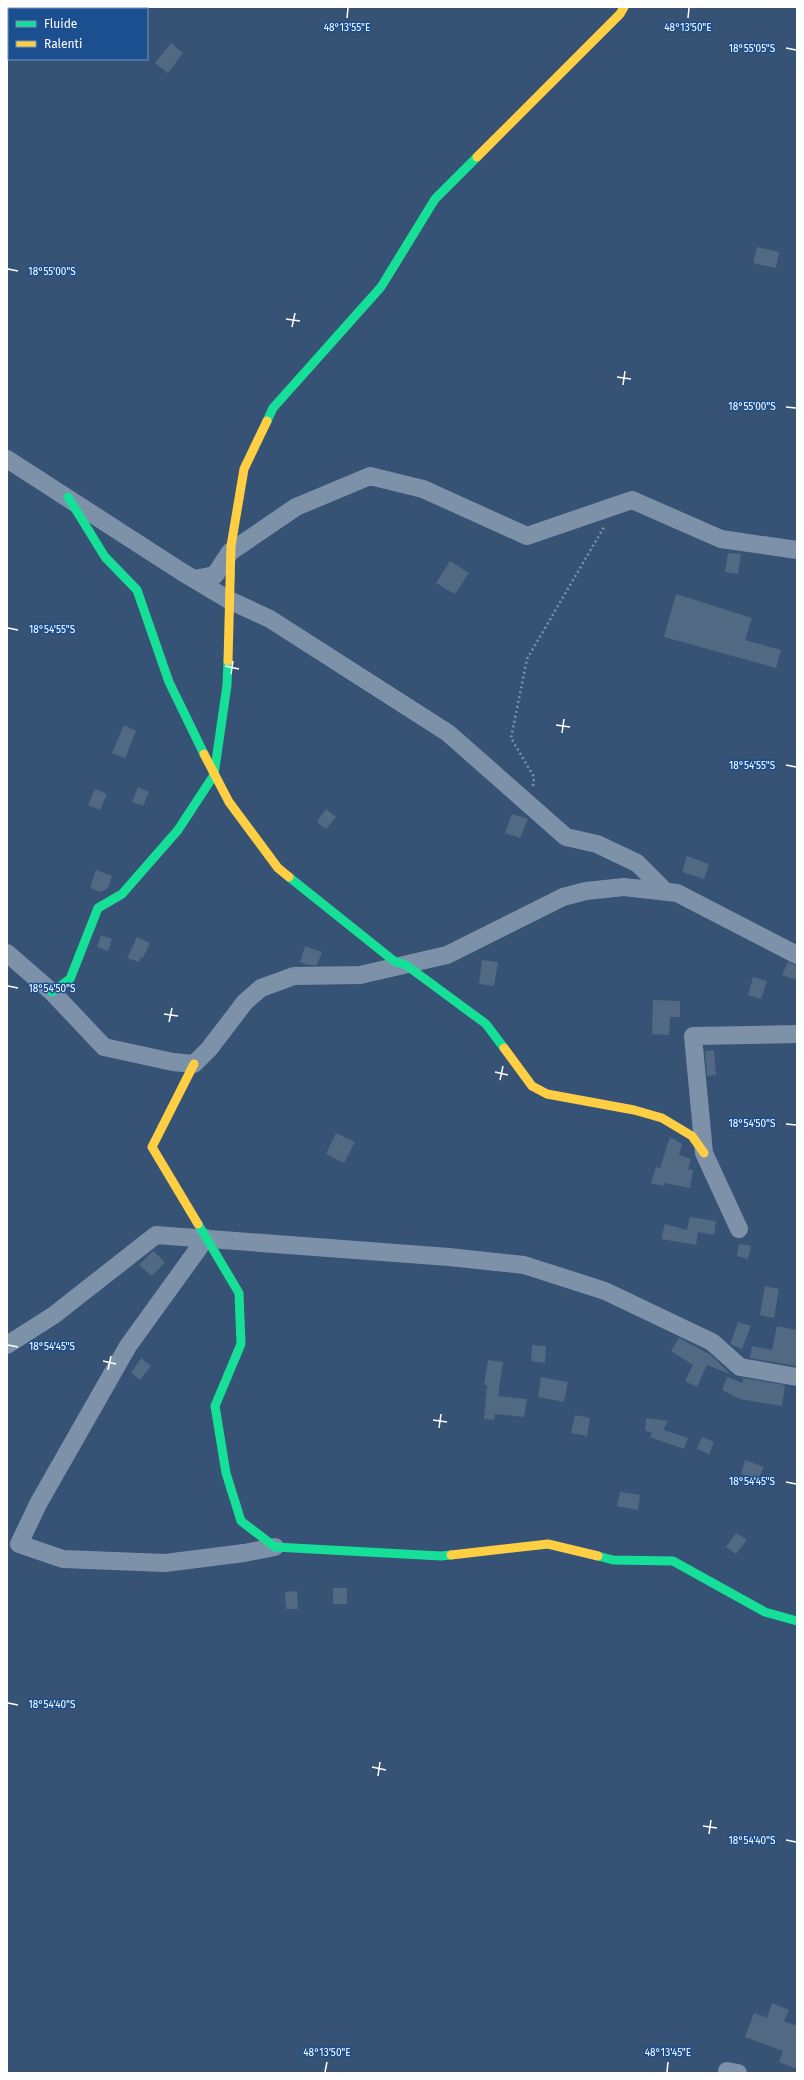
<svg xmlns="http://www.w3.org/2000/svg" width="804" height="2080" viewBox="0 0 804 2080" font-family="'Fira Sans',sans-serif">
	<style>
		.building { fill: #526984 }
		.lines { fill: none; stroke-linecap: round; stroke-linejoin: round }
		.path { stroke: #7d92a8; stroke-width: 2.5; stroke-dasharray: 2 3; stroke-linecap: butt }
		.street { stroke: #7d92a8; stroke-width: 18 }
		.fast { stroke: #16e098; stroke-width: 9 }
		.slow { stroke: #ffcf43; stroke-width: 9 }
		.ticks { fill: none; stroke: #fff; stroke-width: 1.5 }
		.ticks-label { font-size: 10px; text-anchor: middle; fill: #fff; stroke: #1b4f8f; stroke-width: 3; stroke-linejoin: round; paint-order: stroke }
	</style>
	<rect width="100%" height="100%" fill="#365274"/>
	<!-- building -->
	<path class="building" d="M 171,43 L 183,53 L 168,73 L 155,63 Z
		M 757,247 L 779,252 L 776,268 L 753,263 Z
		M 728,553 L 741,554 L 738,574 L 725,572 Z
		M 450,561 L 469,573 L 455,594 L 436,583 Z
		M 676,594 L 752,618 L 745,640 L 781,650 L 776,668 L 664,637 Z
		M 124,725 L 136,731 L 125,758 L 112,753 Z
		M 138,787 L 149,792 L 143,806 L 132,802 Z
		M 95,789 L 107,794 L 100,810 L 88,805 Z
		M 326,809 L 336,817 L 326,829 L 317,822 Z
		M 512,814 L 528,819 L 520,838 L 505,833 Z
		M 687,856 L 709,864 L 704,879 L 682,872 Z
		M 96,870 L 112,876 L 108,888 L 101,892 L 90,888 Z
		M 101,935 L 112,939 L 108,951 L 97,947 Z
		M 137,937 L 150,943 L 143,958 L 141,957 L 139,962 L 127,958 Z
		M 305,946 L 322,952 L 317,965 L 308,965 L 300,962 Z
		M 482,960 L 498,962 L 494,986 L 479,984 Z
		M 788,962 L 797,966 L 797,980 L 782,975 Z
		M 753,977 L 767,981 L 761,999 L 748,995 Z
		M 653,1000 L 680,1001 L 680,1017 L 670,1017 L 669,1035 L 652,1034 Z
		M 714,1050 L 716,1075 L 707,1076 L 705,1051 Z
		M 336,1133 L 355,1142 L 344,1163 L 326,1154 Z
		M 670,1137 L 682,1144 L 679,1155 L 691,1159 L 688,1169 L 693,1170 L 690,1188 L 664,1183 L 663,1186 L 651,1183 L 656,1167 L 660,1168 Z
		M 690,1217 L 716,1221 L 714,1235 L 698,1232 L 696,1245 L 661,1239 L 665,1224 L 687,1230 Z
		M 739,1244 L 751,1246 L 748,1259 L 737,1256 Z
		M 153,1251 L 165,1262 L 152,1276 L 139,1265 Z
		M 765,1286 L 779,1289 L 774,1318 L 760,1315 Z
		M 738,1322 L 751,1326 L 742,1349 L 730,1344 Z
		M 777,1326 L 797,1330 L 797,1366 L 750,1358 L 752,1346 L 772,1350 Z
		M 679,1338 L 711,1355 L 730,1374 L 707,1365 L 697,1387 L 685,1381 L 693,1365 L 671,1351 Z
		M 532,1345 L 546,1346 L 545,1363 L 531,1361 Z
		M 141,1358 L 151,1366 L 140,1380 L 131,1373 Z
		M 488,1360 L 503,1362 L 498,1396 L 527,1399 L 524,1417 L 495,1414 L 494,1420 L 484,1419 L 487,1385 L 484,1385 Z
		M 541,1377 L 568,1382 L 564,1402 L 538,1397 Z
		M 727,1377 L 743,1383 L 743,1378 L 785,1385 L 782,1406 L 740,1399 L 722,1390 Z
		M 575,1415 L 590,1418 L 587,1436 L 571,1433 Z
		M 646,1418 L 668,1421 L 663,1430 L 688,1438 L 684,1449 L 650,1437 L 652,1432 L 645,1431 Z
		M 702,1437 L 714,1442 L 709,1454 L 697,1449 Z
		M 745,1460 L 764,1467 L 758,1479 L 741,1474 Z
		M 620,1492 L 640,1495 L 638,1510 L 617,1506 Z
		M 736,1533 L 747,1540 L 736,1554 L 726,1547 Z
		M 333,1588 L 347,1588 L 347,1604 L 333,1604 Z
		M 297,1591 L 298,1609 L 286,1609 L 285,1592 Z
		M 772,2003 L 789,2010 L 784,2021 L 797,2026 L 797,2069 L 779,2062 L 783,2051 L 745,2037 L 754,2013 L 767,2018 Z"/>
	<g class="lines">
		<!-- path -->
		<path class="path" d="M 533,786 L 534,777 L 511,738 L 527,659 L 604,527"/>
		<!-- street -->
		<path class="street" d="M 7,459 L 182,572 L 229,600 L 270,619 L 448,733 L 566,837 L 597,844 L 637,863 L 666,892
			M 194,579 L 215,575 L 230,552 L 296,507 L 370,476 L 423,489 L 527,536 L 632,500 L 721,539 L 797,550
			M 7,953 L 52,992 L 104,1047 L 173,1062 L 194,1064 L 209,1049 L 245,1002 L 261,988 L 294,976 L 360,975 L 447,955 L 563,897 L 586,891 L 624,887 L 677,893 L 797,955
			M 739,1229 L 704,1153 L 693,1036 L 797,1034
			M 206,1238 L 128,1346 L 38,1504 L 19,1544 L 63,1559 L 165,1563 L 244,1553 L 275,1547
			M 7,1345 L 54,1315 L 156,1235 L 449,1257 L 524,1265 L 605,1291 L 712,1342 L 740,1367 L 797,1377
			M 727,2071 L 738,2073"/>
		<!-- fast -->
		<path class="fast" d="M 267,421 L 273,408 L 381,287 L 435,199 L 477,157
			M 68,497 L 105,557 L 137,590 L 169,682 L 204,754
			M 289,877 L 394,961 L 406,965 L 486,1024 L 504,1048
			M 52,992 L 70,979 L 98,908 L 122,894 L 178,830 L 214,775 L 227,685 L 228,661
			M 198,1224 L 239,1293 L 241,1344 L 215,1406 L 226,1473 L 241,1521 L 275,1547 L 441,1556 L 451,1555
			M 598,1556 L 613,1560 L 673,1561 L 765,1612 L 797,1621"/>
		<!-- slow -->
		<path class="slow" d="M 477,157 L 620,14 L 624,7
			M 228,661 L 231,546 L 244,469 L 267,421
			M 204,754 L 229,802 L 278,868 L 289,877
			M 504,1048 L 532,1086 L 547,1094 L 634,1110 L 662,1118 L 692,1136 L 704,1153
			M 194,1064 L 152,1147 L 198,1224
			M 451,1555 L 548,1544 L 598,1556"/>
	</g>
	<!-- ticks -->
	<path class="ticks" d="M 347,18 L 348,8M 688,18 L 689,8M 786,48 L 796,50M 8,269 L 18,271M 286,319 L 300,321M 292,327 L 295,313M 617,377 L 631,379M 623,385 L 625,371M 786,407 L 796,408M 8,628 L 18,630M 225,666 L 239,669M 231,674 L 233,661M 556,725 L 570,727M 562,733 L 564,719M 786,765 L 796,767M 8,986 L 18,988M 164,1014 L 178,1016M 169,1022 L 172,1008M 495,1072 L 508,1075M 500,1080 L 503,1066M 786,1124 L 796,1125M 8,1345 L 18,1347M 103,1361 L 116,1364M 108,1370 L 111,1356M 433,1420 L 447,1422M 439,1428 L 441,1414M 786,1482 L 796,1484M 8,1703 L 18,1705M 372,1767 L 386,1770M 378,1776 L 380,1762M 703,1826 L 717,1828M 709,1834 L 711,1820M 786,1840 L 796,1842M 325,2072 L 327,2062M 667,2072 L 668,2062"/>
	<g class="ticks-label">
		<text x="347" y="31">48°13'55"E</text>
		<text x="688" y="31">48°13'50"E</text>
		<text x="752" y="52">18°55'05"S</text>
		<text x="52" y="275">18°55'00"S</text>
		<text x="752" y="410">18°55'00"S</text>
		<text x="52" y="633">18°54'55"S</text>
		<text x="752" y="769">18°54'55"S</text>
		<text x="52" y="992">18°54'50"S</text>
		<text x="752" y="1127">18°54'50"S</text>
		<text x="52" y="1350">18°54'45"S</text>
		<text x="752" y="1485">18°54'45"S</text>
		<text x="52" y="1708">18°54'40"S</text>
		<text x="752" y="1844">18°54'40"S</text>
		<text x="327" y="2056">48°13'50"E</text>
		<text x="668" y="2056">48°13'45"E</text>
	</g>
	<!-- border -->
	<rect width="804" height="2080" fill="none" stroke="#ffffff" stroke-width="16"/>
	<!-- legend -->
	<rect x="8" y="8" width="140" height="52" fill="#1b4f8f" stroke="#7695bc"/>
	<rect x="16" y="21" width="20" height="6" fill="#16e098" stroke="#7695bc"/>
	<text x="44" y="28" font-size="12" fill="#ffffff">Fluide</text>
	<rect x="16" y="41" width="20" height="6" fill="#ffcf43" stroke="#7695bc"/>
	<text x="44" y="48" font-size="12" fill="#ffffff">Ralenti</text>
</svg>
